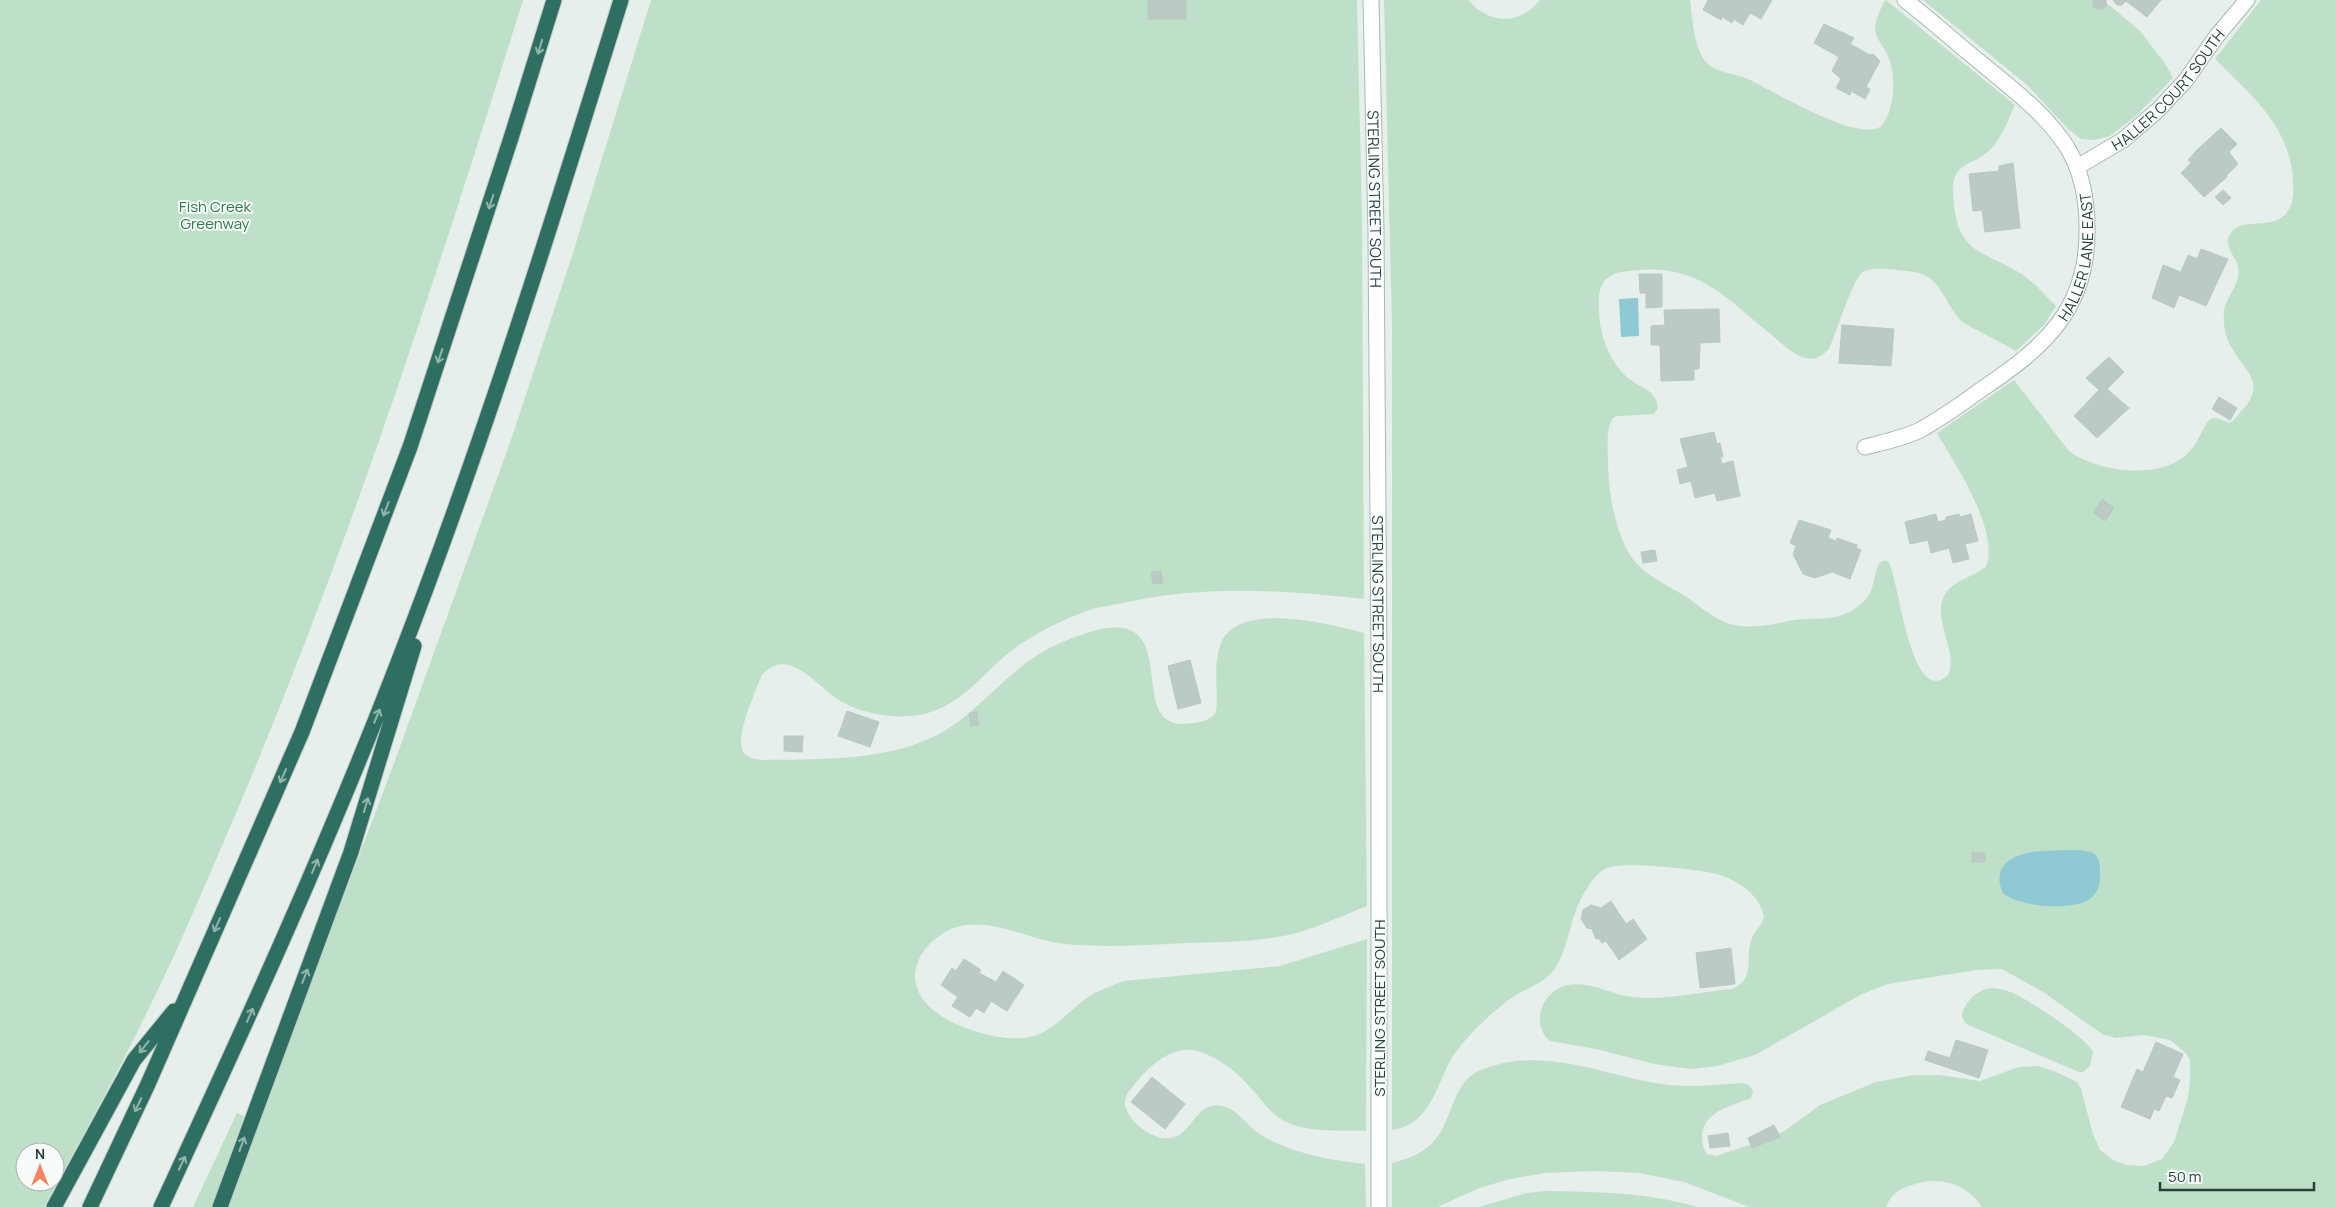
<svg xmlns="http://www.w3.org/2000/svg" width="2335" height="1207" viewBox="0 0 2335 1207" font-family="Manrope,sans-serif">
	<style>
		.green { fill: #bfe0c8; fill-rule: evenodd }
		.water { fill: #8ec9d4 }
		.building { fill: #bbcac4; stroke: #b8c9c2 }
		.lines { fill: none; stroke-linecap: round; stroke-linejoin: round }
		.street-casing { stroke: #a8b8b2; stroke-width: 17 }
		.secondary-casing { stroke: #a4bbb3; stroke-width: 17 }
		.highway-casing { stroke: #c2cac8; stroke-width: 17 }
		.street { stroke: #fff; stroke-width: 15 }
		.secondary { stroke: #fff; stroke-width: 15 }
		.highway { stroke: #2f6f62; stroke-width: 15 }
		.oneway { stroke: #93b5ae }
		.labels { text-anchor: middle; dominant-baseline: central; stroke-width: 4; stroke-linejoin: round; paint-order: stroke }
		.street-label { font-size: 15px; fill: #24423a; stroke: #f7fbf9 }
		.park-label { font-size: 15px; fill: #2d7a4b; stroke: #f7fbf9 }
	</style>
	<rect width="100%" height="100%" fill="#e6efeb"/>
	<!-- green -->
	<path class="green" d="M 0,0 L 523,0 C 432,292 338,581 215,862 C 198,901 181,942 162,981 C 126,1058 85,1132 44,1207 L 0,1207 ZM 25,1152 L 55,1152 L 55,1182 L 25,1182 Z
		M 651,0 L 1357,0 L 1362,218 L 1364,599 C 1283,590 1207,585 1127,602 C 1115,605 1101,606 1090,610 C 1066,618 1042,630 1022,643 C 982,669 963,712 910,716 C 889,718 863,713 844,703 C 820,691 789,643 762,675 C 756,690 733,740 744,753 C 748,758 755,759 762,760 C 824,759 903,762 955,724 C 983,704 1005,677 1033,658 C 1048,647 1066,640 1084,634 C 1194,596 1116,737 1193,723 C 1202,722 1211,720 1216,712 C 1219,689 1212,666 1221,643 C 1239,600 1330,624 1364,633 L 1367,906 C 1341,916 1315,929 1289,935 C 1255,942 1221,942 1187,943 C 1146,945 1106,948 1066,944 C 1028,941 990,914 951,929 C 938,935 925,946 919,959 C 895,1012 985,1042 1024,1038 C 1052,1035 1065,1013 1087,998 C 1098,990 1111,986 1124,981 L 1280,966 L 1367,939 L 1366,1131 C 1341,1130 1307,1133 1284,1121 C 1273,1115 1265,1105 1257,1095 C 1242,1078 1229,1064 1208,1055 C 1201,1052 1194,1049 1186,1050 C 1167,1051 1151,1065 1139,1079 C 1134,1085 1126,1093 1125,1101 C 1124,1119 1154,1142 1171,1138 C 1194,1134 1196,1097 1226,1107 C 1237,1110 1247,1125 1258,1133 C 1288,1153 1329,1160 1365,1164 L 1366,1207 L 229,1207 L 258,1123 L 393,766 L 512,437 L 571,259 Z
		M 1384,0 L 1469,0 C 1488,25 1521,25 1540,0 L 1690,0 C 1693,20 1693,46 1706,62 C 1716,73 1734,73 1748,79 C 1770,89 1866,148 1883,124 C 1894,109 1896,79 1890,61 C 1883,40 1868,38 1879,13 C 1881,8 1883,3 1886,0 L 2015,105 C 2007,122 2000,143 1985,154 C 1976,161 1964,163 1957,173 C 1951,181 1953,193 1954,203 C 1958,256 1987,251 2023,275 C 2035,283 2045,296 2056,306 L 2044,325 L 2016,351 L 1962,322 C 1950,310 1945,293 1933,281 C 1924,272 1910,271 1897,270 C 1887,269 1872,267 1863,272 C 1852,280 1836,334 1829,349 C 1821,357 1813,361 1802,357 C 1790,352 1778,340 1768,332 C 1721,293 1695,262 1628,271 C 1611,273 1600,279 1599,298 C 1597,327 1606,358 1628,378 C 1640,388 1657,390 1658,408 L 1654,414 L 1619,416 L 1614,417 C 1605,428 1608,448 1608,461 C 1608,491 1616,543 1638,565 C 1650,578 1673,588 1688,598 C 1705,610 1720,624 1741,626 C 1760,628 1776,623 1794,620 C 1820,617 1843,623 1864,601 C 1875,590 1873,577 1879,563 L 1883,561 L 1888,561 C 1899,576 1910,710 1948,675 C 1960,649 1926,614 1949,589 C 1959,579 1974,576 1986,567 C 2000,531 1955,464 1937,433 L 2014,380 L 2069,451 C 2097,472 2158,480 2186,455 C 2198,445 2200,431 2210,419 L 2216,418 L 2230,423 C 2236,419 2240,412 2245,407 C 2266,382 2243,369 2232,348 C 2225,338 2223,324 2224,312 C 2226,295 2242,284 2238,266 C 2235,255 2223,247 2230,234 C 2240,217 2268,229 2282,217 C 2293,209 2294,196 2293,183 C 2292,128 2251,95 2215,59 L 2261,0 L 2335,0 L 2335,1207 L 1982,1207 C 1965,1182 1939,1176 1912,1185 C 1899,1189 1891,1194 1886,1207 L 1749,1207 L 1684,1182 L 1639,1173 L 1597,1171 L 1544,1173 L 1506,1180 L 1477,1189 L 1438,1207 L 1392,1207 L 1392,1163 C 1406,1159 1420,1155 1430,1145 C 1453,1126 1450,1083 1479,1071 C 1542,1044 1600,1075 1662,1084 C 1689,1088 1714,1085 1741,1083 L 1749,1085 L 1753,1091 L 1751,1098 C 1732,1106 1705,1110 1702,1135 C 1702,1142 1703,1149 1707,1154 L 1716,1156 L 1771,1138 L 1786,1130 L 1820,1105 L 1876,1082 L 1914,1075 L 1939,1075 L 1980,1081 L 2019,1067 L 2038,1066 L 2054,1071 L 2077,1082 L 2081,1089 L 2093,1134 L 2100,1150 L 2113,1160 L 2126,1165 L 2144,1166 L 2162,1159 L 2174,1142 L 2188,1098 L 2190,1080 L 2190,1060 L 2186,1053 L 2170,1040 L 2144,1035 L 2116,1038 L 2102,1034 L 2043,992 L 2002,969 L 1977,970 L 1888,984 L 1862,994 L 1755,1055 L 1717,1066 L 1691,1069 L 1654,1064 L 1596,1049 L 1550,1041 C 1529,1023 1543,990 1568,985 C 1591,981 1609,994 1632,997 C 1664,1001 1699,992 1732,989 C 1757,979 1744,957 1752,938 C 1755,930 1762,926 1764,917 C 1760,894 1735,878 1713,873 C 1692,869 1626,861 1607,868 C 1594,873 1581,897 1576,910 C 1569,929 1566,953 1554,970 C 1545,983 1526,988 1513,997 C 1493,1011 1473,1030 1458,1049 C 1436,1077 1436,1123 1392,1130 L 1392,324 ZM 2043,851 L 2086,851 L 2098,857 C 2100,863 2101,870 2100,877 C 2098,904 2073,906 2051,906 Z
		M 1923,0 L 2103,0 L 2140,31 L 2164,62 L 2173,78 L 2137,115 L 2110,136 L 2095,140 L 2081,139 L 2068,129 L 2027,85 Z
		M 1990,988 C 1998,988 2006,990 2013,993 C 2030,1001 2086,1037 2093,1052 L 2090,1066 L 2083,1072 L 2079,1072 L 1966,1024 L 1962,1017 C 1963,1003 1977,990 1990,988 Z
		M 237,1113 L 244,1116 L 212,1207 L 193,1207 Z
		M 1545,1191 C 1596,1192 1646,1192 1697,1207 L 1479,1207 L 1526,1193 Z"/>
	<!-- water -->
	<path class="water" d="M 1638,298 L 1639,336 L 1621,337 L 1619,299 Z
		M 2043,851 C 2055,851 2082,848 2093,853 C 2099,856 2100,863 2100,869 C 2101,879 2100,891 2091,898 C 2074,912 2019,907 2003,893 C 1989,863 2018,852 2043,851 Z"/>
	<!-- building -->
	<path class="building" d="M 1148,0 L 1186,0 L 1186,19 L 1148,19 Z
		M 1708,0 L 1772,0 L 1761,19 L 1750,13 L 1743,25 L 1734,19 L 1732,23 L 1722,17 L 1721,20 L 1703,10 Z
		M 2093,0 L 2106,0 L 2106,6 L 2102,9 L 2097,9 L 2093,6 Z
		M 2113,0 L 2161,0 L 2147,17 L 2126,1 L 2122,5 L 2117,5 Z
		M 1824,24 L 1854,38 L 1850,44 L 1870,55 L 1873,54 L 1880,61 L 1866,87 L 1870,89 L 1865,99 L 1851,91 L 1850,95 L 1836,88 L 1841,79 L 1832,71 L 1839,57 L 1814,43 Z
		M 2221,128 L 2237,144 L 2229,152 L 2238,164 L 2226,176 L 2227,177 L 2204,197 L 2181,173 L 2191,163 L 2188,160 L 2197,150 Z
		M 2013,163 L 2020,228 L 1985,232 L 1982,210 L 1973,211 L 1969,174 L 1999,171 L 1999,166 Z
		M 2223,190 L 2231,198 L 2223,205 L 2215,197 Z
		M 2201,249 L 2228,259 L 2206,306 L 2179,295 L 2174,308 L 2152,298 L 2163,265 L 2181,272 L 2188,255 L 2197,259 Z
		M 1639,274 L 1662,274 L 1662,307 L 1646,308 L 1646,293 L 1640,293 Z
		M 1719,309 L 1720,342 L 1700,343 L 1699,369 L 1694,369 L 1694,380 L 1661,381 L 1660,345 L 1651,345 L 1651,326 L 1665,325 L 1664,310 Z
		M 1842,325 L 1894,329 L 1891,366 L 1839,363 Z
		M 2109,357 L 2124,372 L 2107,389 L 2129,408 L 2097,438 L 2074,416 L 2099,390 L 2086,378 Z
		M 2219,397 L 2237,408 L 2230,420 L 2212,409 Z
		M 1714,432 L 1717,444 L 1720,443 L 1723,457 L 1720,457 L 1722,464 L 1733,461 L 1740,496 L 1717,501 L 1715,493 L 1695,498 L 1691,481 L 1680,484 L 1677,470 L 1688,467 L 1680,439 Z
		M 2102,499 L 2114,508 L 2105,521 L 2093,513 Z
		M 1936,514 L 1938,522 L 1946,520 L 1946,517 L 1959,514 L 1960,517 L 1971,514 L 1978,541 L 1965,544 L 1969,559 L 1953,563 L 1949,548 L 1931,553 L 1928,540 L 1910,544 L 1905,522 Z
		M 1799,520 L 1831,530 L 1828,538 L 1836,541 L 1837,538 L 1857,545 L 1856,548 L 1861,550 L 1850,579 L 1832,572 L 1815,578 L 1803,574 L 1793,554 L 1796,546 L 1790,543 Z
		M 1655,550 L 1657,561 L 1643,563 L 1641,552 Z
		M 1161,571 L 1163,583 L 1153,584 L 1151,572 Z
		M 1190,660 L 1201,703 L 1178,709 L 1168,666 Z
		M 847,711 L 879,722 L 870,747 L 838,736 Z
		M 977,712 L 979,725 L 971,726 L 969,713 Z
		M 784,736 L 803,736 L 802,752 L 784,751 Z
		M 1972,852 L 1985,853 L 1985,862 L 1972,862 Z
		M 1611,901 L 1626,924 L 1633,919 L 1647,939 L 1619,960 L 1606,941 L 1602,943 L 1598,938 L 1596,939 L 1592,929 L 1587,928 L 1581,919 L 1583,910 L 1591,905 L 1601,908 Z
		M 1731,948 L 1735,984 L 1700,988 L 1696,953 Z
		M 964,959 L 981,970 L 979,973 L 996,982 L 1003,971 L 1024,985 L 1007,1011 L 991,1001 L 984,1013 L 976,1008 L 970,1017 L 952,1006 L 958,997 L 941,985 L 952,968 L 956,971 Z
		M 1956,1040 L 1988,1050 L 1979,1078 L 1925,1060 L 1928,1051 L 1950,1058 Z
		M 2156,1042 L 2183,1054 L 2173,1077 L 2180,1080 L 2172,1098 L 2166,1096 L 2159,1111 L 2154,1109 L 2150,1119 L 2121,1107 L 2137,1069 L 2143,1072 Z
		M 1152,1077 L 1185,1104 L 1165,1129 L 1131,1102 Z
		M 1774,1125 L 1780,1137 L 1752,1148 L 1748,1138 Z
		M 1728,1133 L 1730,1146 L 1710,1148 L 1708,1136 Z"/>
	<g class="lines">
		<defs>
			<g id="street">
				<path id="s1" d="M 2077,167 L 2123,140 L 2158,110 L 2186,80 L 2216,37 L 2247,0"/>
				<path id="s2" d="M 1865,447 C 1884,442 1905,438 1922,429 C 1943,417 1963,403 1982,389 C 2045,347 2089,308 2087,227 C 2087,198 2082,172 2067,147 C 2045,113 2011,88 1981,63 C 1955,42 1931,20 1905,0"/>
			</g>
			<g id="secondary">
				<path id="s3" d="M 1371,0 L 1376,232 L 1379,660 L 1379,1207"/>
			</g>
			<path id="highway" d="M 54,1207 L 134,1060 L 174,1011
				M 90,1207 L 148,1084 L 302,732 L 410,447 L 511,138 L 554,0
				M 161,1207 C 244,1028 326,849 397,665 C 482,447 552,223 621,0
				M 220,1207 L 351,852 L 414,646"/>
		</defs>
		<!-- street casing -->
		<use href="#street" class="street-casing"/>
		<!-- secondary casing -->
		<use href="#secondary" class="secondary-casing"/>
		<!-- highway casing -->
		<use href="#highway" class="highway-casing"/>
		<!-- street -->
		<use href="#street" class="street"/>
		<!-- secondary -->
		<use href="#secondary" class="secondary"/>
		<!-- highway -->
		<use href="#highway" class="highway"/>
	</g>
	<!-- one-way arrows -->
	<defs><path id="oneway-shaft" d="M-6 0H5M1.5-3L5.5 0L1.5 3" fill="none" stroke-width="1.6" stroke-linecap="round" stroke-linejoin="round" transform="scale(1.25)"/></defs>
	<g class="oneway">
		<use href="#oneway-shaft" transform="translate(540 47) rotate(107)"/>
		<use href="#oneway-shaft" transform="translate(491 202) rotate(108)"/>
		<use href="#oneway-shaft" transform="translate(440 356) rotate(109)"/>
		<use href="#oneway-shaft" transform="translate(386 509) rotate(111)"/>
		<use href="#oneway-shaft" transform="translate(377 716) rotate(-68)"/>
		<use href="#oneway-shaft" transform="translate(283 776) rotate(114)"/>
		<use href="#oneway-shaft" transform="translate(366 805) rotate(-73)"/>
		<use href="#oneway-shaft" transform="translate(315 866) rotate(-67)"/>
		<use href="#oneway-shaft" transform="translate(217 925) rotate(114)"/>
		<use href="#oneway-shaft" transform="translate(305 976) rotate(-69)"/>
		<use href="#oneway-shaft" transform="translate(250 1015) rotate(-66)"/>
		<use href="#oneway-shaft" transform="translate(144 1047) rotate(129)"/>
		<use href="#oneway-shaft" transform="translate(138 1105) rotate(115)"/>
		<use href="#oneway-shaft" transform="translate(242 1144) rotate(-70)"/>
		<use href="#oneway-shaft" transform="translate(182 1163) rotate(-65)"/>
	</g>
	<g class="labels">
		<!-- street labels -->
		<g class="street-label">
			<text stroke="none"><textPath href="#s1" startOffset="121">HALLER COURT SOUTH</textPath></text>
			<text stroke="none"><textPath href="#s3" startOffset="199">STERLING STREET SOUTH</textPath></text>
			<text stroke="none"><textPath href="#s2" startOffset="304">HALLER LANE EAST</textPath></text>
			<text stroke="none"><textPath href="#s3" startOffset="604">STERLING STREET SOUTH</textPath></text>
			<text transform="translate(1379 1008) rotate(-90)">STERLING STREET SOUTH</text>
		</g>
		<!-- park labels -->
		<g class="park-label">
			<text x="215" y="206">Fish Creek<tspan x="215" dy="17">Greenway</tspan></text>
		</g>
	</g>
	<!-- north arrow -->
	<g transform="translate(40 1167)"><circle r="24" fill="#f7fbf9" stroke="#a3b1ad"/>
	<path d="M0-4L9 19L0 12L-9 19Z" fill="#f4845f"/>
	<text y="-8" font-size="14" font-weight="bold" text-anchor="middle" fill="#24423a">N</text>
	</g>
	<!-- scale -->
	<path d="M2160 1182v8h154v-8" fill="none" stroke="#24423a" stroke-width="2.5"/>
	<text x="2168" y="1182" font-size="15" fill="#24423a" stroke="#f7fbf9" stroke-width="4" paint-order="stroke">50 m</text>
</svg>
